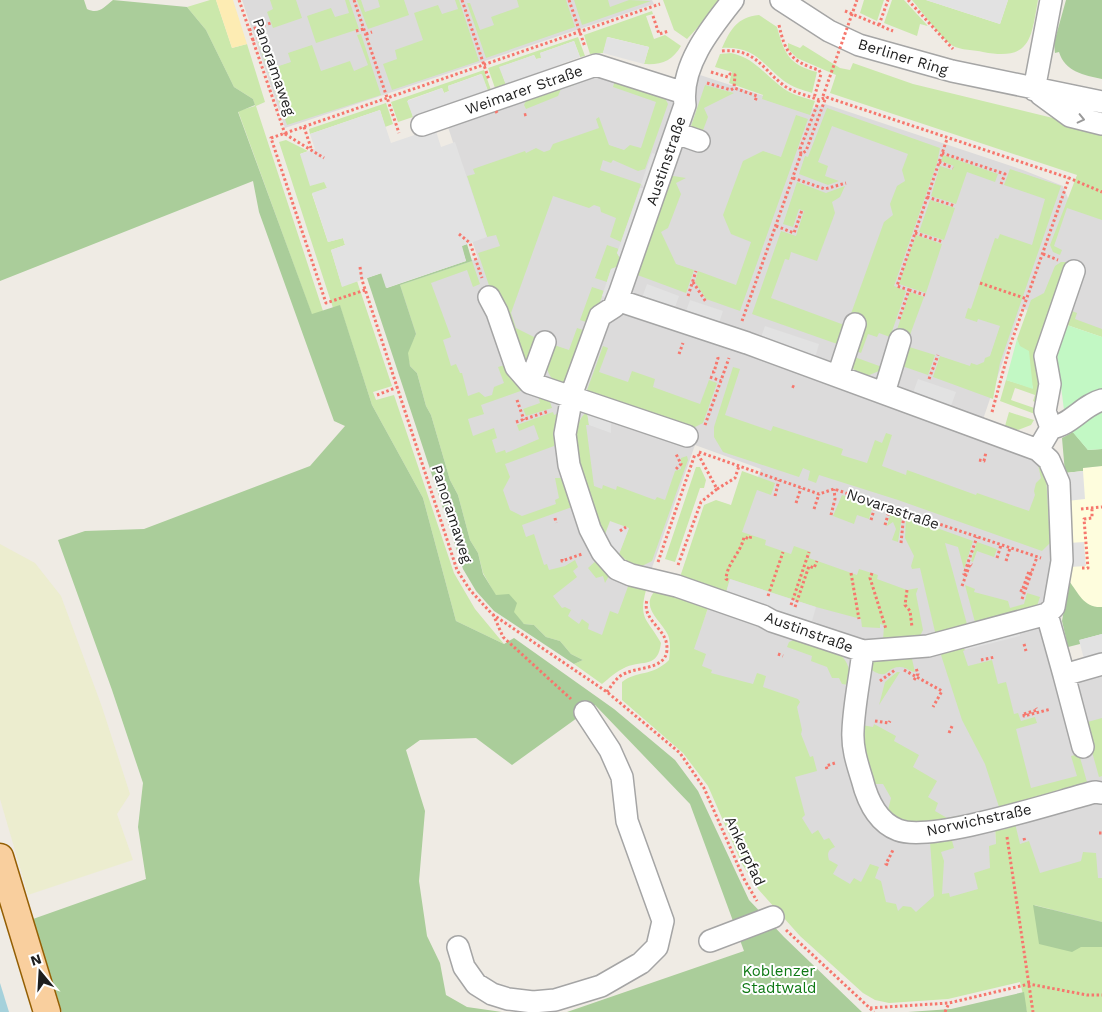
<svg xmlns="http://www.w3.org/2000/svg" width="1102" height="1012" viewBox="0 0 1102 1012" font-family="'Work Sans',sans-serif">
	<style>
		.residential { fill: #dcdbdb }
		.education { fill: #fefddd }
		.farmland { fill: #ecedcf }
		.grass { fill: #cbe8ab }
		.forest { fill: #aacd9a }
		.sand { fill: #fdecb3 }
		.park { fill: #c2f8c4 }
		.parking { fill: #e2e2e2 }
		.water { fill: #a5d1db }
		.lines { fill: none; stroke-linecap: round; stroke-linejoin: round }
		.minor-casing { stroke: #a5a5a5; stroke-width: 24 }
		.major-casing { stroke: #945f04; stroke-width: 29 }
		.path { stroke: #f6776d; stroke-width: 3; stroke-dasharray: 2.5 2.5; stroke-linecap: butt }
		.minor { stroke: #fff; stroke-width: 21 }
		.major { stroke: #f9cf9e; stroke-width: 26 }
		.path-bridge { stroke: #f6776d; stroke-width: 3; stroke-dasharray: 2.5 2.5; stroke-linecap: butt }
		.oneway { stroke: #9a9a9a }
		.labels { text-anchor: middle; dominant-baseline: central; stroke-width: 4; stroke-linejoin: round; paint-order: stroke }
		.street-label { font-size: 15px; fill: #1e1e1e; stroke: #fff }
		.park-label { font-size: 15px; fill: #0e7914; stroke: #fff }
	</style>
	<rect width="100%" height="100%" fill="#efebe4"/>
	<!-- residential -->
	<path class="residential" d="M 242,0 L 652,0 L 654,4 L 285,128 Z
		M 596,68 L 672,94 L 700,75 L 807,110 L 825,104 L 1023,170 L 1063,186 L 1070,203 L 1102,214 L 1102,335 L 1021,308 L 978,434 L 1031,450 L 1047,468 L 1063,682 L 1102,672 L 1102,947 L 1072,952 L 1009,824 L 1009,828 L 1002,830 L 1001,826 L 995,824 L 996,844 L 988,903 L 882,960 L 677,690 L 761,469 L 695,445 L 647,582 L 603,666 L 508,601 L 398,285 L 478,258 L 472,241 L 484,236 L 446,121 Z"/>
	<!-- education -->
	<path class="education" d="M 1102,466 L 1102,607 L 1092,607 L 1083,601 L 1069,581 L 1065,473 L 1083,471 L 1083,468 Z"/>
	<!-- farmland -->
	<path class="farmland" d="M 0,544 L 35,563 L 61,596 L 102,707 L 130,794 L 117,814 L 133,860 L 28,895 L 0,799 Z"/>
	<!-- grass -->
	<path class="grass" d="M 210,0 L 216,0 L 232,48 L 247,44 L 265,102 L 256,106 L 323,311 L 312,315 L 238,111 L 255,106 L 253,99 L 234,87 L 206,30 L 187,7 Z
		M 270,0 L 296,0 L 302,18 L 273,28 L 267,12 L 273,9 Z
		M 345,0 L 349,0 L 359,29 L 316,43 L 307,16 L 331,8 L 335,17 L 349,13 Z
		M 357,0 L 361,0 L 365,12 L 380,7 L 378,0 L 404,0 L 409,15 L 368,29 Z
		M 455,0 L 459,0 L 479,61 L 392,90 L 383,64 L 397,59 L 395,50 L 423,40 L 414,13 L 438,5 L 442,14 L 458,9 Z
		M 517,0 L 566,0 L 575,27 L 486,58 L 467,3 L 470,3 L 480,30 L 494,25 L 491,17 L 519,7 Z
		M 574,0 L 608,0 L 610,7 L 629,0 L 651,1 L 582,25 Z
		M 663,0 L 718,0 L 713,11 L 687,39 L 674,30 Z
		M 864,0 L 884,0 L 877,21 L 860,13 Z
		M 892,0 L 904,0 L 928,26 L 920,24 L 917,36 L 884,23 Z
		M 912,0 L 926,0 L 1000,24 L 1008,0 L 1038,0 C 1031,39 1031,61 983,52 C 975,50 960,50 953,46 C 941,38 922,12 912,0 Z
		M 652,11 L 653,14 L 646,16 L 654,39 L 665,35 L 681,46 C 672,61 662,65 644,64 L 649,47 L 608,37 L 603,53 L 590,54 L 584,35 Z
		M 759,15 L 777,27 C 784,53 789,65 817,72 L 812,93 C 803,90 792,87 784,81 C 761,63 755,46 722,48 C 730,30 737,17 759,15 Z
		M 361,34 L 381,95 L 287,125 L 258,42 L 267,39 L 276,67 L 291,62 L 288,53 L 312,45 L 321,71 L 350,61 L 354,71 L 368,65 L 357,35 Z
		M 578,37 L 585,56 L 580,57 L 574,41 L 540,53 L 542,58 L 536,59 L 534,55 L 500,67 L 506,85 L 495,88 L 488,68 Z
		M 788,43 L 800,48 L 803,45 L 840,68 L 850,70 L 853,63 L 913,84 L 1102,130 L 1102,220 L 1067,208 L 1054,246 L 1062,250 L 1060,255 L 1053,252 L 1050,245 L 1077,175 L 830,93 L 836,75 L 797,58 L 788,49 Z
		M 731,53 C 754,58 762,72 779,85 C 789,94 802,97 815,101 L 810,115 L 762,99 L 763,95 L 729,83 L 732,72 L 715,67 L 720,54 Z
		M 484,70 L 491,90 L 488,91 L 481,74 L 448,86 L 449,91 L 444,93 L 442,88 L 408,100 L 413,117 L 398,122 L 391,102 Z
		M 616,77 L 662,92 L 668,104 L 645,169 L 638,171 L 613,160 L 611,163 L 603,160 L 600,170 L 641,184 L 621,242 L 610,237 L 616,218 L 601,212 L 600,207 L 594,205 L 589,208 L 553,196 L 511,313 L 516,328 L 538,339 L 528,360 L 522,362 L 495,303 L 478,253 L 500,246 L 496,235 L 487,237 L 467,176 L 475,174 L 473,169 L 525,151 L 526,153 L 536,148 L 544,152 L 550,150 L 553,144 L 599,128 L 596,119 L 599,117 L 609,145 L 624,150 L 630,145 L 641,148 L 656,102 L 613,87 Z
		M 573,79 L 574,85 L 561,89 L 558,96 L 526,109 L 524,105 L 529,94 Z
		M 705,85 L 734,93 L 704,108 L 708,117 L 702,133 L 690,129 Z
		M 386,103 L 393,124 L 385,127 L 380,110 L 310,134 L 309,129 Z
		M 827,108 L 940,148 L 937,163 L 894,286 L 906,291 L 890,337 L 879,333 L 877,337 L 868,334 L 861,353 L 854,350 L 848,322 L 884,222 L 893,215 L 890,204 L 897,186 L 905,181 L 902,170 L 908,154 L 832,126 L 818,162 L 828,166 L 825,176 L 839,181 L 828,185 L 799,174 L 805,156 L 808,157 Z
		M 796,115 L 808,119 L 740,311 L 706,299 L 695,282 L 698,271 L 736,285 L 751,242 L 731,234 L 723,215 L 743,161 L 763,151 L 781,157 Z
		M 286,140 L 308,151 L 300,154 L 325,181 L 327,188 L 312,194 L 328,242 L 343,238 L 345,245 L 331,250 L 342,286 L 357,281 L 392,386 L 373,392 L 376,400 L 394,395 L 454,573 L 475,609 L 504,644 L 456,621 L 423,498 L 372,405 L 340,306 L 333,308 L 279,142 Z
		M 943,155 L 998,174 L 995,182 L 967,172 L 956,204 L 931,196 L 940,166 L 952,170 L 954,166 L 941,161 Z
		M 1010,169 L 1061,186 L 1000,363 L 993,399 L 933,377 L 940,356 L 970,366 L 971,363 L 977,365 L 984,362 L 985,358 L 990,356 L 1000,326 L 978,319 L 977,322 L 965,318 L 968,308 L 971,309 L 995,238 L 998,239 L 1000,234 L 1032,245 L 1045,199 L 1004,185 Z
		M 667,175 L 686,178 L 676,183 L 681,194 L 668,228 L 661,232 L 676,264 L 694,270 L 686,293 L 632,273 Z
		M 797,182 L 826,193 L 845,186 L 840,197 L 832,202 L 835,213 L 817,261 L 791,252 L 789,260 L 785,259 L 771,298 L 847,326 L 840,345 L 752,314 L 781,231 L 796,236 L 804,211 L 799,209 L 793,227 L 783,224 Z
		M 930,200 L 955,208 L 944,240 L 919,232 Z
		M 916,235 L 942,244 L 926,293 L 899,284 Z
		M 607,245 L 619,249 L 617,253 L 621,260 L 619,266 L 611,269 L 607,282 L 595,278 Z
		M 472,261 L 480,284 L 473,287 L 467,270 L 431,283 L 451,337 L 443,340 L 451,366 L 456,364 L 460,373 L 462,373 L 468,396 L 479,392 L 485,397 L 492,395 L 494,387 L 504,383 L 498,367 L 508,364 L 526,389 L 481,405 L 484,414 L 468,419 L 473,436 L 494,428 L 497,438 L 492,440 L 496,453 L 505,450 L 506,453 L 539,439 L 534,425 L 519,431 L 517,425 L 553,412 L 554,415 L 559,413 L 554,446 L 505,464 L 510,477 L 503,490 L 510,510 L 522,516 L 556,504 L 555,500 L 559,498 L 555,478 L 563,478 L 572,507 L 522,525 L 526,537 L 534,534 L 544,565 L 547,564 L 549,570 L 565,566 L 575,560 L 578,567 L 573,571 L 577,577 L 553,596 L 562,608 L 565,607 L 571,610 L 568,616 L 579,624 L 582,619 L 589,624 L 588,629 L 602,635 L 610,611 L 618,614 L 630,581 L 642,585 L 646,590 C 638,620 648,619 661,643 C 658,668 644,660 626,667 C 617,671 609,678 602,684 L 574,664 L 583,660 L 571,654 L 560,641 L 546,637 L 534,625 L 524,624 L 496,596 L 483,573 L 478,553 L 470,540 L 458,495 L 450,480 L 431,415 L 426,406 L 417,373 L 410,366 L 407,353 L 416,334 L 400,285 Z
		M 1061,262 L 1066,262 L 1038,355 L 1044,384 L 1039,404 L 1033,401 L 1035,395 L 1015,388 L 1011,400 L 1037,409 L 1035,414 L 1000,401 L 1006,380 L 1033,388 L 1017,339 L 1031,300 L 1044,293 L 1055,266 Z
		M 592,287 L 604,291 L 592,324 L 580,320 Z
		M 910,292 L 924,297 L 907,343 L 894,338 Z
		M 1067,309 L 1077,313 L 1075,319 L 1102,329 L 1102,337 L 1067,325 Z
		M 577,328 L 589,332 L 571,382 L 561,385 C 542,375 546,361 551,344 L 569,350 Z
		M 603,346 L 608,348 L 599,372 L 628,382 L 632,371 L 655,379 L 653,387 L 700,404 L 709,380 L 717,383 L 703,423 L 689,430 L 586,393 Z
		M 906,346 L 935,355 L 928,375 L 899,365 Z
		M 849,355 L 882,367 L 879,371 L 867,376 C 854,372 851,369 849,355 Z
		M 733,367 L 740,369 L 725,415 L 771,431 L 773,426 L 843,449 L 841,455 L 867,463 L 875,440 L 882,443 L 886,433 L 892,435 L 882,466 L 906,475 L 907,470 L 976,495 L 977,493 L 1029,511 L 1035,495 L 1034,491 L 1036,483 L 1041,478 L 1038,465 L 1040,462 L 1046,475 L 1050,543 L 1042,551 L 898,500 L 819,475 L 816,483 L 808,480 L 810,471 L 803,468 L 799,477 L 723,452 L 714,437 L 714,427 Z
		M 538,395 L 555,400 L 550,402 L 552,408 L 526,416 L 523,409 L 540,403 Z
		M 587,412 L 589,425 L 586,425 L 594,486 L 602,489 L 603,485 L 616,490 L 617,486 L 655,500 L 657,497 L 665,500 L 675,471 L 681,469 L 681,458 L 687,456 L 688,460 L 652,561 L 640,567 L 629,563 L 619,554 L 629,528 L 604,537 C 596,511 559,431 587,412 Z
		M 1009,412 L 1034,420 L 1031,425 L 1018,430 L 1005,426 Z
		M 696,467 L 700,467 L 706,480 L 704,488 L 700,488 L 675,562 L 665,559 Z
		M 742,471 L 775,483 L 771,495 L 757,490 L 742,532 L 766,540 L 765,545 L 791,554 L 794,546 L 811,552 L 809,558 L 857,575 L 859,569 L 878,575 L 877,579 L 907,590 L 918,588 L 916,594 L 923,630 L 919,638 L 883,641 L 884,625 L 880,624 L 880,628 L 862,627 L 861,619 L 816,607 L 730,579 L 725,596 L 679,580 L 704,505 L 716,500 L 731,505 Z
		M 842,495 L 873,505 L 869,519 L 857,515 L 854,524 L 833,516 Z
		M 891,512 L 902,516 L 898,542 L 892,540 L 896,529 L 893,522 L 887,526 Z
		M 906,517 L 973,541 L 964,569 L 958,547 L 945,543 L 968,628 L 936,636 L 920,568 L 912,569 L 911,566 L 914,556 L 905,538 Z
		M 977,542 L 997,549 L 994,557 L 977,551 L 973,562 L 971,561 Z
		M 599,558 L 610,574 L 605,583 L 603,576 L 596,578 L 588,568 Z
		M 965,585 L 975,589 L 974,592 L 1008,601 L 1010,608 L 1024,604 L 1027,593 L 1040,597 L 1037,606 L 976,626 Z
		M 656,590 L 708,608 L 694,649 L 706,654 L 702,666 L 712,670 L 711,673 L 753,684 L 757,673 L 766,676 L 763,687 L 798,699 L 800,702 L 797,707 L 802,730 L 801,734 L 810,757 L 813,756 L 817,771 L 795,777 L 805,815 L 802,818 L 812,834 L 818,830 L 824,840 L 829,838 L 835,847 C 828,850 827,853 829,860 L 838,865 L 833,874 L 850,884 L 854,878 L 861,882 L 870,864 L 879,867 L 875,878 L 881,881 L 886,902 L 896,904 L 898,911 L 903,906 L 911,907 L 916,912 L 934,896 L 930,842 L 951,837 L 954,848 L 941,852 L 944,861 L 942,894 L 949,893 L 950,897 L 978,889 L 974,873 L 990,868 L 989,846 L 996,844 L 995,824 L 1001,826 L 1002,830 L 1009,828 L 1009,824 L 1014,819 L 1020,844 L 1029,841 L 1040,873 L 1081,861 L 1083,852 L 1096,853 L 1098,878 L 1102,878 L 1102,922 L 1034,905 L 1081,947 L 1102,947 L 1102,1012 L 1027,1012 L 1020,982 L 948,999 L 889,1003 L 875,1000 L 863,993 L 800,936 L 758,889 L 742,864 L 708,786 L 683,753 L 622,700 L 622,682 C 637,670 652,677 669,660 C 670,652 671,643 668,635 C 661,620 639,607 656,590 Z
		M 796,639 C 823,648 855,648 849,685 L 842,684 L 839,678 L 832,678 L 827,667 L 811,661 L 812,656 L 787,647 L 789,642 Z
		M 963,646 L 965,650 L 963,651 L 968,666 L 992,660 L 998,684 L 1006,682 L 1014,714 L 1018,713 L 1021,721 L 1035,717 L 1037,723 L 1016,729 L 1031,788 L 1077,776 L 1071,756 L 1079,754 L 1087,782 L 999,807 L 985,764 L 962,720 L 941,655 L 943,651 Z
		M 891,653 L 896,660 L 912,659 L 915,672 C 911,672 906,667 900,667 C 884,667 890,682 870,669 L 871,661 Z
		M 897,672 L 900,672 L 879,705 L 885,682 Z
		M 1102,718 L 1102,776 L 1099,777 L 1084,723 Z
		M 874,724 L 896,736 L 894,741 L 919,755 L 913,767 L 937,781 L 928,797 L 938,803 L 935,811 L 947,818 L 963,815 L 964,818 C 936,825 911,832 888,810 L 891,798 L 883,784 L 873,784 L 862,754 L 862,725 L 873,727 Z"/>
	<!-- forest -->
	<path class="forest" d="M 0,0 L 84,0 L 87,9 C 99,15 104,7 113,0 L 187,7 L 206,30 L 234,87 L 253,99 L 255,105 L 238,112 L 312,314 L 340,305 L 372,405 L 423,498 L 456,621 L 504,644 L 514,638 L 614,709 L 675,760 L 698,791 L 749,900 L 784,937 L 862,1012 L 567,1012 L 744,951 L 690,804 L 595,705 L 512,765 L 476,738 L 420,740 L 406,750 L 425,811 L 419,881 L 427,936 L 440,963 L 446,995 L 467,1007 L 502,1012 L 62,1012 L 33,919 L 146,879 L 138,827 L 143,783 L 112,690 L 58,540 L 85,531 L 144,529 L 310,466 L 345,426 L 334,421 L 259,212 L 253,181 L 0,281 Z
		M 1066,0 L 1102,0 L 1102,79 C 1084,75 1065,72 1059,52 L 1055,53 L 1054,43 Z
		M 467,244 L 472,261 L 400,285 L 416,334 L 408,353 L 410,366 L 417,373 L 426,406 L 431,415 L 450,480 L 458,495 L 470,540 L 478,553 L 483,574 L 496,595 L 509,594 L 517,603 L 514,612 L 524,624 L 534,625 L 546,637 L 560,641 L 571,654 L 583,660 L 574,664 L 494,611 L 476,591 L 463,569 L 367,278 L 382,273 L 387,288 L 466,261 L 461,246 Z
		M 1073,432 L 1088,450 L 1102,449 L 1102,466 L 1083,468 L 1083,471 L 1065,473 L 1062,438 Z
		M 1069,581 C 1079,594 1084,608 1102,607 L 1102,634 L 1080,640 L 1080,644 L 1068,647 L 1062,621 Z
		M 1033,905 L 1102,922 L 1102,947 L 1081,947 L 1072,952 L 1039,944 Z
		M 1024,992 L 1027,1012 L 908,1012 L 951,1009 Z"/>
	<!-- sand -->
	<path class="sand" d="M 216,0 L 233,0 L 247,44 L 232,48 Z"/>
	<!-- park -->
	<path class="park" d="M 1067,325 L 1102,337 L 1102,449 L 1088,450 L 1058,415 L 1064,410 L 1057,355 Z
		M 1017,339 L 1020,346 L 1029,351 L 1033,389 L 1006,380 Z"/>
	<!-- parking -->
	<path class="parking" d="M 926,0 L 1008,0 L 1000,24 Z
		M 607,37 L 649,47 L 644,64 L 603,53 Z
		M 574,41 L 580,57 L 506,85 L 499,67 L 534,55 L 536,59 L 541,58 L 540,53 Z
		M 482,74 L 488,91 L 413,117 L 407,101 L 442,88 L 444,93 L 449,91 L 448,86 Z
		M 380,110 L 391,143 L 435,128 L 441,147 L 455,142 L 487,237 L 462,246 L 466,261 L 386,288 L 381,273 L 342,287 L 331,250 L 345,245 L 343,238 L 328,242 L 312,193 L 327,188 L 324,182 L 310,186 L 300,154 L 315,149 L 310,134 Z
		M 652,153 L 661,155 L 611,299 L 602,296 L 611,269 L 619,266 L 621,260 L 617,253 L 640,188 L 645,188 L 641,184 Z
		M 647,284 L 679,296 L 674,310 L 642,298 Z
		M 690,300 L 723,311 L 718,326 L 685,314 Z
		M 765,326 L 819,344 L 815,358 L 760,340 Z
		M 918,379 L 956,392 L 951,406 L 913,393 Z
		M 587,412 L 611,421 L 611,433 L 589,425 Z
		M 1083,471 L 1085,499 L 1067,501 L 1065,473 Z
		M 610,521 L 629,528 L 619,554 L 604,537 Z
		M 1084,542 L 1086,566 L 1070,567 L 1069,543 Z
		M 730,579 L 816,607 L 812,621 L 818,623 L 817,627 L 725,596 Z
		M 1020,631 L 1020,636 L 965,650 L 963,646 Z
		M 1102,634 L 1102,654 L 1084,659 L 1079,640 Z"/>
	<!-- water -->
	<path class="water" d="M 0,983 L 9,1012 L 0,1012 Z"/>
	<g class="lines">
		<defs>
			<path id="minor" d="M 781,0 L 829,31 L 859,45 L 952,71 L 1102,102
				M 1034,90 L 1051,0
				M 1040,94 L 1070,116 L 1102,124
				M 422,125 L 596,65 L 684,93
				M 676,133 L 699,141
				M 489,297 L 497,312 L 516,367 L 530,383 L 687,436
				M 617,300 L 747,343 L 1038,450 L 1049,460 L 1059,483 L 1062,561 L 1054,607 L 1047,614 L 928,646 L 863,651 L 772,621 L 763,616 L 677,586 L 631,575 L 617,569 L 602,552 L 590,529 L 569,465 L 565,434 L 573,390 L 600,316 L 614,307 L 620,292 L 685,105 C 680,66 710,29 733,0
				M 838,376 L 855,324
				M 530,383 L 545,342
				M 884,393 L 900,340
				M 1051,428 C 1071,425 1083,405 1102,400
				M 1038,450 L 1051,428 L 1045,411 L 1050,384 L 1045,356 L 1074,271
				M 1047,614 L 1064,675 L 1102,664
				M 863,651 C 860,678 854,704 853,731 C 852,748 857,763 862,779 C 867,799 877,822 898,830 C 932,843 1055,802 1095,792 L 1102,793
				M 1064,675 L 1083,747
				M 710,941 L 773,917
				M 458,947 L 464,967 L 476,984 L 492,994 L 508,999 L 533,1002 L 555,1000 L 601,986 L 641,963 L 657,947 L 663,921 L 627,821 L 622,777 L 610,750 L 585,712"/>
			<path id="major" d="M 0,857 L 47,1012"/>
		</defs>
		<!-- minor casing -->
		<use href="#minor" class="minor-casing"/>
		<!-- major casing -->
		<use href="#major" class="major-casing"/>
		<!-- path -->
		<path class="path" d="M 239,0 L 285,134
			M 354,0 L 399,133
			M 462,0 L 489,80
			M 569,0 L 585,47
			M 908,0 L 953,49
			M 845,11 L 893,31
			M 653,16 L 659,34 L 669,31
			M 779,25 C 785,52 791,62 819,70 L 821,74 L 814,98
			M 879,25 L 888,0
			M 249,30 L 271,23
			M 356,31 L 364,29
			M 366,34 L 372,32
			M 252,40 L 265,36
			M 722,51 C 754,48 761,67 782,84 C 793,93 807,95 819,100 L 826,97 L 1069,178 L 1102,192
			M 711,72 L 728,77 L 730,74 L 735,75 L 734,88
			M 707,83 L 731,90 L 734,88 L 757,96 L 755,101
			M 524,115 L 528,114
			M 304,127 L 311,148
			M 285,134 L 324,158
			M 942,153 L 1005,174 L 1001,184
			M 801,154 L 800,149 L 819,100
			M 939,162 L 953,168
			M 793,178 L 825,189 L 846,183
			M 927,197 L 955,206
			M 776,226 L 794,233 L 802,210
			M 915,233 L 943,242
			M 459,234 L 470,243 L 482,278
			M 1043,254 L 1058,260
			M 360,267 L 362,280 L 457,570 L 470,590 L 492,614 L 607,692 L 680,753 L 704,788 L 745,881 L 757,901
			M 693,282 L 706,302
			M 980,283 L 1027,299
			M 365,290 L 326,303 L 271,138 L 660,4
			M 909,290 L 925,295
			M 688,296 L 696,271
			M 899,319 L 909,290 L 897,286 L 947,139
			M 742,321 L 801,154 L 806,151 L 826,97
			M 679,354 L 683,343
			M 712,372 L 714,372 L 718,358 L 717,355
			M 710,377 L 721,381
			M 929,379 L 938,355
			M 792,386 L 796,388
			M 377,395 L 398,387
			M 517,400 L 524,420
			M 992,412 L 1010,346 L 1069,178
			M 516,422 L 549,411
			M 705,425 L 729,358
			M 699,452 L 819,494 L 834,489 L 1041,558
			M 979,460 L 984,461 L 986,452
			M 676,469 L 681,464 L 676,454
			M 717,489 L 735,478 L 739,466
			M 775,496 L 779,480
			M 796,503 L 801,488
			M 814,509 L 819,494
			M 1081,509 L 1102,507
			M 831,515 L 835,499 L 834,489
			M 555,518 L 556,523
			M 871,520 L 876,503
			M 885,525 L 890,508
			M 620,531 L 626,527
			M 901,543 L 904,513
			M 997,558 L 1001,545
			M 562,559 L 562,561 L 582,554
			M 1006,561 L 1010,548
			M 658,562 L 695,454
			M 678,565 L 701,502 L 717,489 L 698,454
			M 1082,568 L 1088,568 L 1084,519 L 1092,518 L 1092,508
			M 851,573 L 859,619
			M 872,573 L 870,578 L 886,629
			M 966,575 L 964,574 L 977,537
			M 728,580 L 726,579 C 727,563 741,553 744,537 L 750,539 L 751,535
			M 962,586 L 970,564 L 972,565
			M 907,590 L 905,605 L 910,611 L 912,627
			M 1020,590 L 1022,591 L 1029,571 L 1031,573
			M 768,596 L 783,552
			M 1022,599 L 1037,557
			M 791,605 L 809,552
			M 795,607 L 809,566 L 814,568 L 817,561
			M 493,614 L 503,637 L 571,699
			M 1024,644 L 1026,651
			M 778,654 L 783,656
			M 981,660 L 995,657
			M 904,670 L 942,691 L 933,707
			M 914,680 L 918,674 L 916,668
			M 880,681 L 895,670
			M 607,692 C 612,685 617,676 626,673 C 641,666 673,670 666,641 C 661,626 642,618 647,600
			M 1024,714 L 1024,716 L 1051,709
			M 1024,714 L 1037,710 L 1036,708
			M 875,721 L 889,723 L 890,721
			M 949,733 L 953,724
			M 827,769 L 826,766 L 835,763
			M 1099,833 L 1102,833
			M 1007,837 L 1033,1012
			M 1024,838 L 1025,842
			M 888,865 L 886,864 L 893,850
			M 786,930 L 874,1012
			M 870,1008 L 949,1003 L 1029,984 L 1087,995 L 1102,995
			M 945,1012 L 949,1003"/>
		<!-- minor -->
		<use href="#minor" class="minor"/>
		<!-- major -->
		<use href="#major" class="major"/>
		<!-- path-bridge -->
		<path class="path-bridge" d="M 823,96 L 857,0
			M 496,111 L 497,113"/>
	</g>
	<!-- one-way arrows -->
	<defs><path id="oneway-chevron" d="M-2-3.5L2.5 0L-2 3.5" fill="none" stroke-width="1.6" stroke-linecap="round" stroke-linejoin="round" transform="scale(1.25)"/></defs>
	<use class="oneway" href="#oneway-chevron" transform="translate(1081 119) rotate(13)"/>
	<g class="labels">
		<!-- street labels -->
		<g class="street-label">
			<text transform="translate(903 57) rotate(17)">Berliner Ring</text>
			<text transform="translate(274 67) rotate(71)">Panoramaweg</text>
			<text transform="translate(524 90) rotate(-19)">Weimarer Straße</text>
			<text transform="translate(666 161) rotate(-71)">Austinstraße</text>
			<text transform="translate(893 509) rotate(19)">Novarastraße</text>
			<text transform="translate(452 514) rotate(72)">Panoramaweg</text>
			<text transform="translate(809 632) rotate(20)">Austinstraße</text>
			<text transform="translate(979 820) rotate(-12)">Norwichstraße</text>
			<text transform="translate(745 851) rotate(65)">Ankerpfad</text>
		</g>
		<!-- park labels -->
		<g class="park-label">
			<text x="779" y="971">Koblenzer<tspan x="779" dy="17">Stadtwald</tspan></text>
		</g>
	</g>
	<!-- north arrow -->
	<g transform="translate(40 972) rotate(342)" stroke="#ffffff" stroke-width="4" paint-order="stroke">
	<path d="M0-4L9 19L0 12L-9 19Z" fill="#1e1e1e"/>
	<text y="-8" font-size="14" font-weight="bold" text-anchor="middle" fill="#1e1e1e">N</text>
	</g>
</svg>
